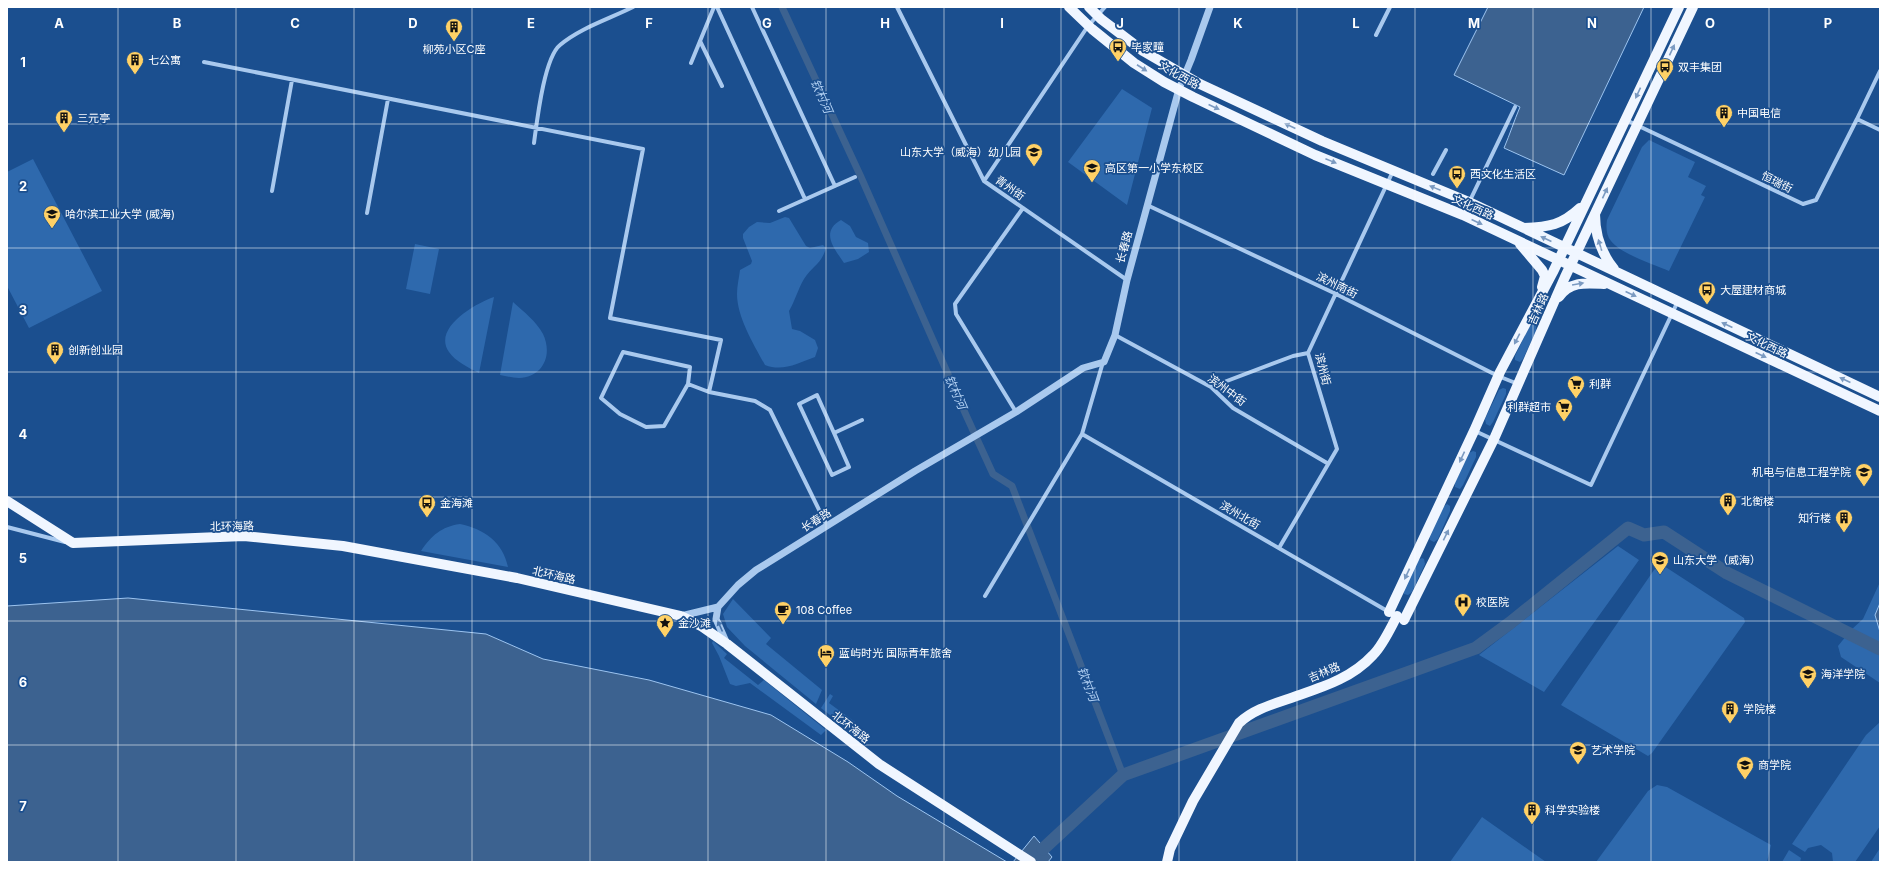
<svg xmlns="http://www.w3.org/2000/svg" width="1887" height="869" viewBox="0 0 1887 869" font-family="Inter,'Noto Sans SC',sans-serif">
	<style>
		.green { fill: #2e69ad }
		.water { fill: #3c6290; stroke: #9cc4f0 }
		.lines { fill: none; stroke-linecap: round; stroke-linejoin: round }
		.canal { stroke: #3c6290; stroke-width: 7 }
		.river { stroke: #3c6290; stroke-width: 13 }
		.minor { stroke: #a9c9ee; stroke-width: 4 }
		.tertiary { stroke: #a9c9ee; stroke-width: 7 }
		.primary { stroke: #f0f6ff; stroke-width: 10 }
		.oneway { fill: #7b9ac1 }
		.oneway2 { fill: #4674ac }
		.grid { fill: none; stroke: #fff; stroke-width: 1; stroke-opacity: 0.55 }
		.labels { text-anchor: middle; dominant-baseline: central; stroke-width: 3.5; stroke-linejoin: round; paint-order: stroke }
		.poi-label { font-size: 11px; fill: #fff; stroke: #1b4f8f; text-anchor: start }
		.street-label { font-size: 11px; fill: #fff; stroke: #1b4f8f }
		.water-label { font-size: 12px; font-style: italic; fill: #b5d3f5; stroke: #1b4f8f }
		.grid-label { font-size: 13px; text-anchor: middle; font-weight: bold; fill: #fff; stroke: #1b4f8f; stroke-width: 3.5; stroke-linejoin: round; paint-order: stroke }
	</style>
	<rect width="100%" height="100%" fill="#1b4f8f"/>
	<!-- green -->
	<path class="green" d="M 1122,89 L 1152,108 L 1127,205 L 1068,162 Z
		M 1649,140 L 1695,162 L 1688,177 L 1706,186 L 1701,195 L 1705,197 L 1669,271 C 1653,264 1621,254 1611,241 C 1606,235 1606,227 1607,220 L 1642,147 Z
		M 33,159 L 102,291 L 29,328 L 7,286 L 7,172 Z
		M 785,217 L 789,218 L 806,246 L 810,248 L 823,245 L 826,248 C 821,265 812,266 804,279 C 798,289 795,301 789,311 L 792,329 L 800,331 L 815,340 L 818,348 L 815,357 C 798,363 783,372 765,365 C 754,345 737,317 737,294 C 737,286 739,278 740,270 L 751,264 L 752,261 L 743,238 L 743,234 L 749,227 L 757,222 L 770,223 Z
		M 841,220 L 850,226 L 856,237 L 868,243 L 869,252 L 858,259 L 844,263 C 834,248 820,232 841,220 Z
		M 415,244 L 439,249 L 430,294 L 406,289 Z
		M 494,297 L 479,373 C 469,368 455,361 449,352 C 432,328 476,303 494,297 Z
		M 513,302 C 524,312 536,321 543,334 C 553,355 543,377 519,378 C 513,378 506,376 500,375 Z
		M 1533,324 L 1536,326 L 1536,331 L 1523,359 L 1520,362 L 1515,360 L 1515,356 L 1529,327 Z
		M 1503,388 L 1506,389 L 1506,394 L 1493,422 L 1490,426 L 1486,424 L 1485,419 L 1499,390 Z
		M 1473,451 L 1476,452 L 1476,457 L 1463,485 L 1460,489 L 1455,487 L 1455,482 L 1469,453 Z
		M 1447,504 L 1450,506 L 1450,511 L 1438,539 L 1434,542 L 1430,540 L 1429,536 L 1443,507 Z
		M 460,524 C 484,529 503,542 508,567 L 421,551 C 432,535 441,527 460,524 Z
		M 1618,546 L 1639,560 L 1544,692 L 1479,655 Z
		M 1422,558 L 1424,559 L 1425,564 L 1412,592 L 1408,595 L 1404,594 L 1404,589 L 1418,560 Z
		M 1664,566 L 1744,618 L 1745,622 L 1652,753 L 1648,756 L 1561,705 L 1654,570 L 1657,567 Z
		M 1880,582 L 1880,683 L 1841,657 L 1838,646 L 1851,630 L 1863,619 Z
		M 733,599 L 771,638 L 766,644 L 822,690 L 816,704 L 745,646 L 727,627 L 723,614 Z
		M 713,641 L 727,654 L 724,658 L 758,685 L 764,680 L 826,730 L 821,735 L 750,683 L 736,686 L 730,684 L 719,656 L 712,643 Z
		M 830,694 L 833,696 L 829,703 L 855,722 L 849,730 L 821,708 Z
		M 1880,722 L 1880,826 L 1855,862 L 1833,862 L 1832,853 L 1821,845 L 1808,848 L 1805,852 L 1792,844 L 1866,735 Z
		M 1657,785 L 1667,787 L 1771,845 L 1767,862 L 1596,862 L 1648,791 Z
		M 1482,817 L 1546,862 L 1450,862 Z
		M 1880,848 L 1880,862 L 1871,862 Z
		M 1789,850 L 1801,858 L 1800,862 L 1782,862 Z"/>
	<!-- water -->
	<path class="water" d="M 1488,7 L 1644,7 L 1564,175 L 1504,148 C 1510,134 1514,121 1520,107 L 1454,75 Z
		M 128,598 L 486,634 L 543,659 L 649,680 L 771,715 L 848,762 L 897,796 L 1007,862 L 7,862 L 7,606 Z
		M 1880,603 L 1880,632 L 1875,615 Z
		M 1034,836 L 1052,857 L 1048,862 L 1013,862 Z"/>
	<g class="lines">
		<!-- canal -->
		<path class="canal" d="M 782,7 L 861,177 L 966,415 L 993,474 L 1012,486 L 1123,775"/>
		<!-- river -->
		<path class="river" d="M 1043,849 L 1123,775 L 1476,648 L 1510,623 L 1628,528 L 1644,535 L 1664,532 L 1727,573 L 1880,649"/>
		<!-- minor -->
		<path class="minor" d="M 717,7 L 805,199
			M 752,7 L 835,186
			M 897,7 L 984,181 L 1127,280
			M 1376,35 L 1390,7
			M 700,41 L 722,86
			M 204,62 L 643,149 L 610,318 L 721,340 L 709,392 L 755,401 L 770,410 L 827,526
			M 691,63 L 714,7
			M 1857,119 L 1880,71
			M 1626,120 L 1803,204 L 1816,200 L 1857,119 L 1880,130
			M 534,143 C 537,121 544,58 560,45 C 580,28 609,19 633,7
			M 1433,174 L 1446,150
			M 984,181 L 1088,26 L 1105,7
			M 272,191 L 292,80
			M 1147,205 L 1334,293 L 1498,376 L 1518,384
			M 779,211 L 855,177
			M 367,213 L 388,99
			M 1463,215 L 1515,107
			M 1115,335 L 1211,387 L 1233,408 L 1327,463
			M 688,384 L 664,426 L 646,427 L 620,414 L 601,398 L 623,352 L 690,367 L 688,384 L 709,392
			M 1211,387 L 1293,356 L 1308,353
			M 1016,412 L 956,314 L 955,304 L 1023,208
			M 1475,431 L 1591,485 L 1678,301
			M 834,433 L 817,395 L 799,404 L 832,475 L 849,467 L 834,433 L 862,420
			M 1082,434 L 1389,612
			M 7,527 L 65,542
			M 1279,548 L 1337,449 L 1308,353 L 1393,171
			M 985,596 L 1082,434 L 1103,362"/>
		<!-- tertiary -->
		<path class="tertiary" d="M 718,607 L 716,619 L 727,644
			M 681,616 L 718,607 L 738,585 L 756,570 L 915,471 L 1016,412 L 1083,368 L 1104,362 L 1115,335 L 1127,280 L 1179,89 L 1191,60 L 1210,7"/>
		<!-- primary -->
		<path class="primary" d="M 1069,7 L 1092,29 L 1134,63 L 1164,82 L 1193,97 L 1315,155 L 1463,215 L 1880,411
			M 1089,7 L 1101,19 L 1143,51 L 1200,84 L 1322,141 L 1469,202 L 1880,397
			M 1595,214 C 1595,236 1601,253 1614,269
			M 1524,228 C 1549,227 1562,225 1580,208
			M 1520,244 L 1542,270 L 1545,276 L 1542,287
			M 1559,297 C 1570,281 1586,283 1604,284
			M 7,501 L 73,543 L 244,536 L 343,546 L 517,578 L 681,616 L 701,626 L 727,644 L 879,764 L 1031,862
			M 1389,612 L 1474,431 L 1500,372 L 1553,272 L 1679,7
			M 1404,620 L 1494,439 L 1565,277 L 1693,7
			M 1167,862 L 1170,849 L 1193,801 L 1239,723 C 1253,710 1270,705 1288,699 C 1319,688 1350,680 1373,655 C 1383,645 1390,629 1397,616"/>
	</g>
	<!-- one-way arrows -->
	<defs><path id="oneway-solid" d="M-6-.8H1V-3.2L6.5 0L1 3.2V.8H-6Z"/></defs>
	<g class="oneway">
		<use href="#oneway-solid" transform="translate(1672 50) rotate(-65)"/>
		<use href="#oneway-solid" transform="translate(1142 68) rotate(33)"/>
		<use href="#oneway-solid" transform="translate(1638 93) rotate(115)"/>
		<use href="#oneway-solid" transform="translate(1214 107) rotate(25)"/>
		<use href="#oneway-solid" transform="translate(1290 126) rotate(-155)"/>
		<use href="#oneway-solid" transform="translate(1331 161) rotate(22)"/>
		<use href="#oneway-solid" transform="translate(1435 188) rotate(-158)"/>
		<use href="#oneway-solid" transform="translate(1605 193) rotate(-65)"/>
		<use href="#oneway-solid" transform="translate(1477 222) rotate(25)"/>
		<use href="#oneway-solid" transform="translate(1546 239) rotate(-155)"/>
		<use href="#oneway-solid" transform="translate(1600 245) rotate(-107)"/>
		<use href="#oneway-solid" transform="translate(1578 284) rotate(-10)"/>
		<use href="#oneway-solid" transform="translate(1631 294) rotate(25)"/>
		<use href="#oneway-solid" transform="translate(1727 325) rotate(-155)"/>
		<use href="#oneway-solid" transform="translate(1517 339) rotate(117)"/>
		<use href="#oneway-solid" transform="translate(1761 355) rotate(25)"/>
		<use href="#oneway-solid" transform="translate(1845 380) rotate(-155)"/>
		<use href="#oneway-solid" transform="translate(1462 457) rotate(115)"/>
		<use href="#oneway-solid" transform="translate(1446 535) rotate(-64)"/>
		<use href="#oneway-solid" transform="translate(1407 574) rotate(115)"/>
	</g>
	<use class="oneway2" href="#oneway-solid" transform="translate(720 626) rotate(-114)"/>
	<!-- grid -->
	<path class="grid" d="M 118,7 L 118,862M 236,7 L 236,862M 354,7 L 354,862M 472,7 L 472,862M 590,7 L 590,862M 708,7 L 708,862M 826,7 L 826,862M 944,7 L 944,862M 1061,7 L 1061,862M 1179,7 L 1179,862M 1297,7 L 1297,862M 1415,7 L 1415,862M 1533,7 L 1533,862M 1651,7 L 1651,862M 1769,7 L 1769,862M 7,124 L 1880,124M 7,248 L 1880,248M 7,372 L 1880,372M 7,497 L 1880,497M 7,621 L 1880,621M 7,745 L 1880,745"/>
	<!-- icons -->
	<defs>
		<symbol id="building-pin" viewBox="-11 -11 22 30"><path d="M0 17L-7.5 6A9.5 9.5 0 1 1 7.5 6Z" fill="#ffd166" stroke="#1b4f8f"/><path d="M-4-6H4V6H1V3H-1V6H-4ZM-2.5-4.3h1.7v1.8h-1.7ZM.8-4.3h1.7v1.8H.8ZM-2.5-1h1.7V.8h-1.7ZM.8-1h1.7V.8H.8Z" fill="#111"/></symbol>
		<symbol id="bus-pin" viewBox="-11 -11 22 30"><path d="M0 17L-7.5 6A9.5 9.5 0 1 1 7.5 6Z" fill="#ffd166" stroke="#1b4f8f"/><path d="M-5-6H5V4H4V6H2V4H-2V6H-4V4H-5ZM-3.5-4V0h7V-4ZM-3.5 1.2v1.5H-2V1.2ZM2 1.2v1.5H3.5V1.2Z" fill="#111"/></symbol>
		<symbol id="school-pin" viewBox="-11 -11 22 30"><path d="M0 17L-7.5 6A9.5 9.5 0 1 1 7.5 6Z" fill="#ffd166" stroke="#1b4f8f"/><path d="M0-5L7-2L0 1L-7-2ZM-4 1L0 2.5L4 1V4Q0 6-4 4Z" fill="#111"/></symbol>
		<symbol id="university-pin" viewBox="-11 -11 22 30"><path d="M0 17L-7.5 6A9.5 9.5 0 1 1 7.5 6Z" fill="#ffd166" stroke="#1b4f8f"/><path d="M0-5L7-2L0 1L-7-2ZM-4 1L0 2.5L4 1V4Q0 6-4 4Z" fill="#111"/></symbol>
		<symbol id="supermarket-pin" viewBox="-11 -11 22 30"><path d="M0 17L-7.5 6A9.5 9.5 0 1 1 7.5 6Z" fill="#ffd166" stroke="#1b4f8f"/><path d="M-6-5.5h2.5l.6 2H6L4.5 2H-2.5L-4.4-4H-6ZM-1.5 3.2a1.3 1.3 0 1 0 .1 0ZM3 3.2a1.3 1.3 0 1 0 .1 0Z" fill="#111"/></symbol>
		<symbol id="hospital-pin" viewBox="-11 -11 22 30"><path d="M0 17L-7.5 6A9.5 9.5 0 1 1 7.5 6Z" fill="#ffd166" stroke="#1b4f8f"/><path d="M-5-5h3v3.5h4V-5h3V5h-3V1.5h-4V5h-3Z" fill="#111"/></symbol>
		<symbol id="cafe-pin" viewBox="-11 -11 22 30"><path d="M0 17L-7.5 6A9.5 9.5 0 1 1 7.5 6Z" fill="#ffd166" stroke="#1b4f8f"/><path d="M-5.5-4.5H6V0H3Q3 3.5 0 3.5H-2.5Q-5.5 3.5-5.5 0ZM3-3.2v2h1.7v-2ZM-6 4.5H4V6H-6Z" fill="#111"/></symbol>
		<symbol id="sight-pin" viewBox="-11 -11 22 30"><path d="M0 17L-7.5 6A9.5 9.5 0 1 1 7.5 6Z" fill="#ffd166" stroke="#1b4f8f"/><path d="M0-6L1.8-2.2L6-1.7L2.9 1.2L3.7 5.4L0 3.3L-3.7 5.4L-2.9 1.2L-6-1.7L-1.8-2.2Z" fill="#111"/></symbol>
		<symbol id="hotel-pin" viewBox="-11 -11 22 30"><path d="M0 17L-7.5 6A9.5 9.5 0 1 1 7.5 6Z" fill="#ffd166" stroke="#1b4f8f"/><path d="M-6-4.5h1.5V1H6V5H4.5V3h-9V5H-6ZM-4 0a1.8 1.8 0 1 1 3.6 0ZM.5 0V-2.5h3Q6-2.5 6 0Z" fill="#111"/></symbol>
	</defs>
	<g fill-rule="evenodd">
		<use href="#building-pin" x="444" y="17" width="20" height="27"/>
		<use href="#bus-pin" x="1108" y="37" width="20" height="27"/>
		<use href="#building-pin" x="125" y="50" width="20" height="27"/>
		<use href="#bus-pin" x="1655" y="57" width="20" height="27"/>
		<use href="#building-pin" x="1714" y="103" width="20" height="27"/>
		<use href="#building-pin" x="54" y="108" width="20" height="27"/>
		<use href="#school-pin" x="1024" y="142" width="20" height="27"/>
		<use href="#school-pin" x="1082" y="158" width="20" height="27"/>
		<use href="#bus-pin" x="1447" y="164" width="20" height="27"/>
		<use href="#university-pin" x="42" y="204" width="20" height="27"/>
		<use href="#bus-pin" x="1697" y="280" width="20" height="27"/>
		<use href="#building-pin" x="45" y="340" width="20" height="27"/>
		<use href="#supermarket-pin" x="1566" y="374" width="20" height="27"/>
		<use href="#supermarket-pin" x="1554" y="397" width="20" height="27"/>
		<use href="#university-pin" x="1854" y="462" width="20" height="27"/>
		<use href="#building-pin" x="1718" y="491" width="20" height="27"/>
		<use href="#bus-pin" x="417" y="493" width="20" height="27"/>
		<use href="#building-pin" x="1834" y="508" width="20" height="27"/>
		<use href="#university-pin" x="1650" y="550" width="20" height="27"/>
		<use href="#hospital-pin" x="1453" y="592" width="20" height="27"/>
		<use href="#cafe-pin" x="773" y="600" width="20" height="27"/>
		<use href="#sight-pin" x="655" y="613" width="20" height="27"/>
		<use href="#hotel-pin" x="816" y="643" width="20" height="27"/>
		<use href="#university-pin" x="1798" y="664" width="20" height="27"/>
		<use href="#building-pin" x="1720" y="699" width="20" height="27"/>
		<use href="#university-pin" x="1568" y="740" width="20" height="27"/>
		<use href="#university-pin" x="1735" y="755" width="20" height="27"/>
		<use href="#building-pin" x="1522" y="800" width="20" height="27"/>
	</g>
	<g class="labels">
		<!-- poi labels -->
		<g class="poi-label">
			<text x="1131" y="47">毕家疃</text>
			<text x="454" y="49" text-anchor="middle">柳苑小区C座</text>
			<text x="148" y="60">七公寓</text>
			<text x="1678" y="67">双丰集团</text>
			<text x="1737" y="113">中国电信</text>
			<text x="77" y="118">三元亭</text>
			<text x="1021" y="152" text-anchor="end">山东大学（威海）幼儿园</text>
			<text x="1105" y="168">高区第一小学东校区</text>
			<text x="1470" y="174">西文化生活区</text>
			<text x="65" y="214">哈尔滨工业大学 (威海)</text>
			<text x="1720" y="290">大屋建材商城</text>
			<text x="68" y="350">创新创业园</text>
			<text x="1589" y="384">利群</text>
			<text x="1551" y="407" text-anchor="end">利群超市</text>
			<text x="1851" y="472" text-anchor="end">机电与信息工程学院</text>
			<text x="1741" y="501">北衡楼</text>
			<text x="440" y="503">金海滩</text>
			<text x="1831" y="518" text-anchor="end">知行楼</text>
			<text x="1673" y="560">山东大学（威海）</text>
			<text x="1476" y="602">校医院</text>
			<text x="796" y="610">108 Coffee</text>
			<text x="678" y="623">金沙滩</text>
			<text x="839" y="653">蓝屿时光 国际青年旅舍</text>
			<text x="1821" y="674">海洋学院</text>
			<text x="1743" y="709">学院楼</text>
			<text x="1591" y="750">艺术学院</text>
			<text x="1758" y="765">商学院</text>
			<text x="1545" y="810">科学实验楼</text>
		</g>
		<!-- street labels -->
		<g class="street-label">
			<text transform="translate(1179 75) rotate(29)">文化西路</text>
			<text transform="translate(1777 182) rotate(26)">恒瑞街</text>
			<text transform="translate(1010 188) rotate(35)">青州街</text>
			<text transform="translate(1473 207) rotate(24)">文化西路</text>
			<text transform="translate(1124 247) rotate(-75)">长春路</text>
			<text transform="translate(1337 285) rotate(26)">滨州南街</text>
			<text transform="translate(1538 309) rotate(-66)">吉林路</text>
			<text transform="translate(1767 345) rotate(25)">文化西路</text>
			<text transform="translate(1323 369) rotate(76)">滨州街</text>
			<text transform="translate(1227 390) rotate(37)">滨州中街</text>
			<text transform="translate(1240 515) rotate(30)">滨州北街</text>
			<text transform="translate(816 520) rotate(-32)">长春路</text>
			<text transform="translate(232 526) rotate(-1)">北环海路</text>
			<text transform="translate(554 575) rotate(13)">北环海路</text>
			<text transform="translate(1324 672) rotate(-23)">吉林路</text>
			<text transform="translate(851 727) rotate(38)">北环海路</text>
		</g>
		<!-- water labels -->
		<g class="water-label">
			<text transform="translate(822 96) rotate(66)">钦村河</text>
			<text transform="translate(956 392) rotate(66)">钦村河</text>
			<text transform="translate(1088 684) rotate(69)">钦村河</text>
		</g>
	</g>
	<g class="grid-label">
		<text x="59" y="28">A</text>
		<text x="177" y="28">B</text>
		<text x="295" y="28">C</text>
		<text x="413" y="28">D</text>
		<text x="531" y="28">E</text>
		<text x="649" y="28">F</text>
		<text x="767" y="28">G</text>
		<text x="885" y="28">H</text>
		<text x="1002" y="28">I</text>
		<text x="1120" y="28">J</text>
		<text x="1238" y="28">K</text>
		<text x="1356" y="28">L</text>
		<text x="1474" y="28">M</text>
		<text x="1592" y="28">N</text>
		<text x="1710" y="28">O</text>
		<text x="1828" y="28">P</text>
		<text x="23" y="67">1</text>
		<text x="23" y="191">2</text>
		<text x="23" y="315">3</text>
		<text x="23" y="439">4</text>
		<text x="23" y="563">5</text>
		<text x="23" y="687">6</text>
		<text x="23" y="811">7</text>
	</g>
	<!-- border -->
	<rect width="1887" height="869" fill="none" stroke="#ffffff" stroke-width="16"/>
</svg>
